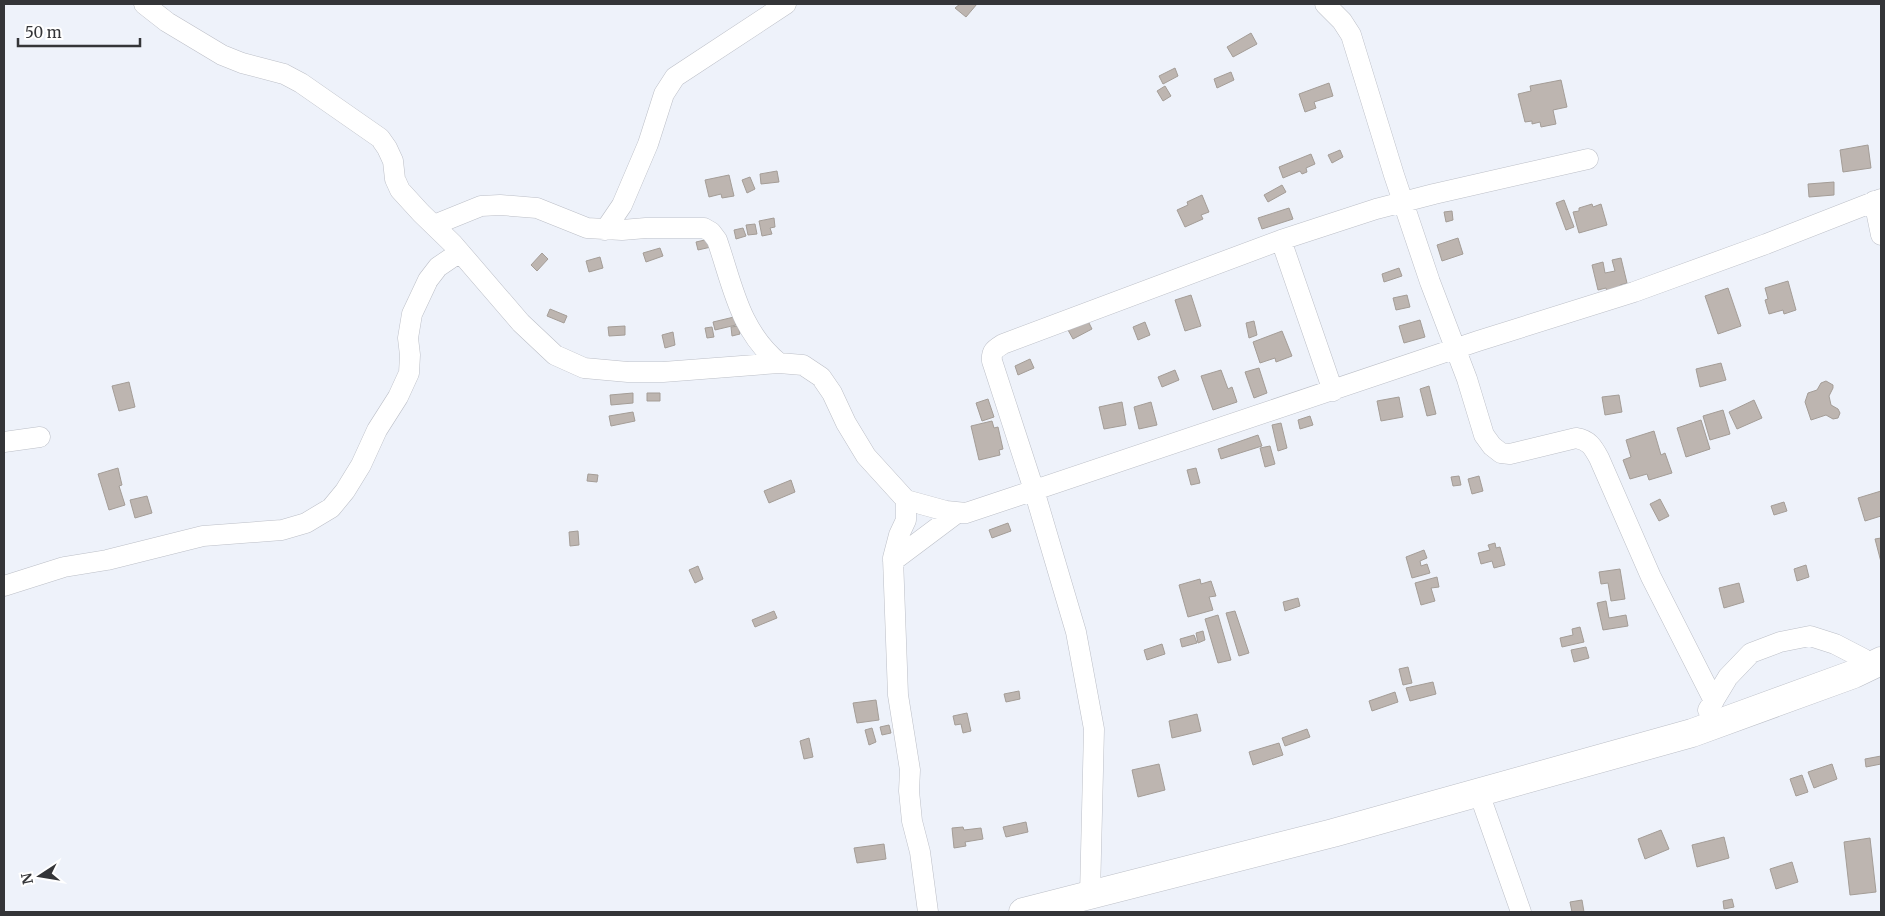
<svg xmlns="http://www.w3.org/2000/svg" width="1885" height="916" viewBox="0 0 1885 916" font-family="Merriweather,serif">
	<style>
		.building { fill: #bdb5b0; stroke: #a49d97 }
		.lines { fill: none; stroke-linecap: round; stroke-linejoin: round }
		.minor-casing { stroke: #bcbfc7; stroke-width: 21 }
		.highway-casing { stroke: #bcbfc7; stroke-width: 29 }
		.minor { stroke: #fff; stroke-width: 20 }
		.highway { stroke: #fff; stroke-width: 28 }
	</style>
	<rect width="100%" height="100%" fill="#eef2fa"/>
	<!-- building -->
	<path class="building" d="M 960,4 L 977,4 L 966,17 L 955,8 Z
		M 1251,33 L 1257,44 L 1233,57 L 1227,47 Z
		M 1175,68 L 1178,76 L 1163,84 L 1159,76 Z
		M 1231,72 L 1234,80 L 1217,88 L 1214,79 Z
		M 1561,80 L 1567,107 L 1553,110 L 1556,124 L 1541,127 L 1540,122 L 1532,124 L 1532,121 L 1525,122 L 1518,94 L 1531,91 L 1530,86 Z
		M 1329,83 L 1333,96 L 1314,102 L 1316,108 L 1305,112 L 1299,94 Z
		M 1165,86 L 1171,96 L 1163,101 L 1157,91 Z
		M 1868,145 L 1871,168 L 1843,172 L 1840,150 Z
		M 1340,150 L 1343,157 L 1332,163 L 1328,155 Z
		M 1311,154 L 1315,164 L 1306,168 L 1307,172 L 1302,174 L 1300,171 L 1283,178 L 1279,167 Z
		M 777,171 L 779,182 L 761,184 L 760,174 Z
		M 729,175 L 734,196 L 722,198 L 721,194 L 709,197 L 705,180 Z
		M 750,177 L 755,189 L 747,193 L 742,180 Z
		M 1834,182 L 1834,195 L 1809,197 L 1808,184 Z
		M 1282,185 L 1286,192 L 1268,202 L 1264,195 Z
		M 1202,195 L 1209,212 L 1201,215 L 1203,219 L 1185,227 L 1177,210 L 1188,205 L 1187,202 Z
		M 1564,200 L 1574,227 L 1566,230 L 1556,203 Z
		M 1592,204 L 1593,207 L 1601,204 L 1607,225 L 1579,233 L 1573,212 L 1579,211 L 1579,208 Z
		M 1289,208 L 1293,219 L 1262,229 L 1258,218 Z
		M 1452,211 L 1453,220 L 1446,222 L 1444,212 Z
		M 774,218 L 775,227 L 770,228 L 772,234 L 762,236 L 759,221 Z
		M 755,224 L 757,234 L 748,235 L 746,225 Z
		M 743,228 L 746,236 L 736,239 L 734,230 Z
		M 1458,238 L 1463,254 L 1442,261 L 1437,245 Z
		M 709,239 L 711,247 L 698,250 L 696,242 Z
		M 660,248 L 663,256 L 646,262 L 643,253 Z
		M 542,253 L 548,259 L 537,271 L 531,265 Z
		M 600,257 L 603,268 L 589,272 L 586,261 Z
		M 1621,258 L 1627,283 L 1620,285 L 1621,289 L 1607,292 L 1606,288 L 1598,290 L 1592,265 L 1603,262 L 1605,273 L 1615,271 L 1612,260 Z
		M 1399,268 L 1402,276 L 1384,282 L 1382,274 Z
		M 1788,281 L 1796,310 L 1784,314 L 1783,310 L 1769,314 L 1765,300 L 1768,299 L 1765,288 Z
		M 1728,288 L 1741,326 L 1718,334 L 1705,296 Z
		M 1191,295 L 1201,326 L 1185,331 L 1175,300 Z
		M 1407,295 L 1410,307 L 1396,310 L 1393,298 Z
		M 550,309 L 567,316 L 564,323 L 547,316 Z
		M 734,317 L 736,325 L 715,330 L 713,322 Z
		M 1087,319 L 1092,329 L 1073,339 L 1068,330 Z
		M 1420,320 L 1425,337 L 1404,343 L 1399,326 Z
		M 1254,321 L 1257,335 L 1249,338 L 1246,323 Z
		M 1145,322 L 1150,335 L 1138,340 L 1133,327 Z
		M 625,326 L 625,335 L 609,336 L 608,327 Z
		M 738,326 L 740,334 L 732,336 L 731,327 Z
		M 712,327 L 714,337 L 707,338 L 705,328 Z
		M 1282,331 L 1292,356 L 1276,362 L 1275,358 L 1260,363 L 1253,342 Z
		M 673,332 L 675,345 L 665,348 L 662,335 Z
		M 1030,359 L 1034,368 L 1018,375 L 1015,366 Z
		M 1721,363 L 1726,380 L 1700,387 L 1696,369 Z
		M 1259,368 L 1267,393 L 1254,398 L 1245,372 Z
		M 1175,370 L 1179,380 L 1162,387 L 1158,377 Z
		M 1221,370 L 1228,389 L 1232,387 L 1237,402 L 1213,410 L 1201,376 Z
		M 1826,381 L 1833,385 L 1833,388 L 1829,396 L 1831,405 L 1838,409 L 1840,413 L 1838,418 L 1833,419 L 1826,415 L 1811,420 L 1805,402 L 1808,393 L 1817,390 L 1821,383 Z
		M 129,382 L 135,407 L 119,411 L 112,386 Z
		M 1429,386 L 1436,414 L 1427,416 L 1420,389 Z
		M 633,393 L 633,403 L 611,405 L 610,395 Z
		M 647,393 L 660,393 L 660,401 L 647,401 Z
		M 1619,395 L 1622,412 L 1605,415 L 1602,397 Z
		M 1399,397 L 1403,417 L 1381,421 L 1377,401 Z
		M 988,399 L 994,417 L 982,421 L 976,403 Z
		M 1754,400 L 1762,418 L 1737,429 L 1729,412 Z
		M 1122,402 L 1126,425 L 1104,429 L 1099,407 Z
		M 1151,402 L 1157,425 L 1139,429 L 1134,407 Z
		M 1723,410 L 1730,434 L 1710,440 L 1703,416 Z
		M 633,412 L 635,421 L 611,426 L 609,416 Z
		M 1310,416 L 1313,425 L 1300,429 L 1298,420 Z
		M 1701,420 L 1710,449 L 1686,457 L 1677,428 Z
		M 992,421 L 994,428 L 998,427 L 1003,449 L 999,450 L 1000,455 L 979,460 L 971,426 Z
		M 1281,423 L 1287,448 L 1278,451 L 1272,425 Z
		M 1654,431 L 1661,455 L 1665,453 L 1672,473 L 1649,480 L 1647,474 L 1630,479 L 1623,460 L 1631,457 L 1626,440 Z
		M 1258,435 L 1262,446 L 1221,459 L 1218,449 Z
		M 1270,446 L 1275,464 L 1265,467 L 1260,448 Z
		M 118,468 L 122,485 L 119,486 L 125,505 L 109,510 L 98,474 Z
		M 1196,468 L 1200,483 L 1191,485 L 1187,470 Z
		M 588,474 L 598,475 L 597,482 L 587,481 Z
		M 1459,476 L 1461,485 L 1453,486 L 1451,477 Z
		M 1479,476 L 1483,491 L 1472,494 L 1468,479 Z
		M 791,480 L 795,492 L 769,503 L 764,491 Z
		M 1881,491 L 1881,516 L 1865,521 L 1858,498 Z
		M 147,496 L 152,513 L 135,518 L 130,500 Z
		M 1660,499 L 1669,516 L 1659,521 L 1650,504 Z
		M 1784,502 L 1787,511 L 1774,515 L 1771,506 Z
		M 1008,523 L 1011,531 L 992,538 L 989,530 Z
		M 578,531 L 579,545 L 570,546 L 569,532 Z
		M 1881,538 L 1881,562 L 1875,539 Z
		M 1495,543 L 1496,548 L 1500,547 L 1505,565 L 1494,568 L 1492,561 L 1481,564 L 1478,553 L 1490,550 L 1488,545 Z
		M 1424,550 L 1427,558 L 1420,561 L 1421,566 L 1427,564 L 1430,573 L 1412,578 L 1406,557 Z
		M 1806,565 L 1809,577 L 1797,581 L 1794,569 Z
		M 698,566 L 703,579 L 695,583 L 689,570 Z
		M 1620,569 L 1625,599 L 1611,601 L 1608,583 L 1601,584 L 1599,572 Z
		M 1437,577 L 1439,587 L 1431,588 L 1435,601 L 1421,605 L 1415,583 Z
		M 1200,579 L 1201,584 L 1211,581 L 1216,596 L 1209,597 L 1213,610 L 1188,617 L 1179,585 Z
		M 1739,583 L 1744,602 L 1724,608 L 1719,588 Z
		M 1298,598 L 1300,606 L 1285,611 L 1283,602 Z
		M 1606,601 L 1609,618 L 1626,615 L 1628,626 L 1603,630 L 1597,603 Z
		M 774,611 L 777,618 L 755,627 L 752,620 Z
		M 1235,611 L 1249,653 L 1239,656 L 1226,613 Z
		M 1218,615 L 1231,660 L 1218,663 L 1205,619 Z
		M 1580,627 L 1584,642 L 1562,647 L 1560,638 L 1573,635 L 1572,629 Z
		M 1203,631 L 1205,640 L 1198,643 L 1196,633 Z
		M 1194,635 L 1197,643 L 1182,647 L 1180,639 Z
		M 1162,644 L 1165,654 L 1147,660 L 1144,650 Z
		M 1586,647 L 1589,658 L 1574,662 L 1571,650 Z
		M 1408,667 L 1412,683 L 1403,685 L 1399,669 Z
		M 1433,682 L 1436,694 L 1410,701 L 1406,688 Z
		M 1019,691 L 1020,699 L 1006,702 L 1004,694 Z
		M 1395,692 L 1398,702 L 1372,711 L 1369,701 Z
		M 876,700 L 879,720 L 857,723 L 853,703 Z
		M 967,713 L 971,731 L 963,733 L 961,724 L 955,725 L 953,716 Z
		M 1197,714 L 1201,731 L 1172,738 L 1169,721 Z
		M 889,725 L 891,733 L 882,735 L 880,727 Z
		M 872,728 L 876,742 L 869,745 L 865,730 Z
		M 1307,729 L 1310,737 L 1285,746 L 1282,738 Z
		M 809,738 L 813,757 L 804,759 L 800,741 Z
		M 1279,743 L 1283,755 L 1253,765 L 1249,752 Z
		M 1881,756 L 1881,764 L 1866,767 L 1865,759 Z
		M 1159,764 L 1165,790 L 1138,797 L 1132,770 Z
		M 1832,764 L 1837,779 L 1814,788 L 1808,772 Z
		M 1802,775 L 1808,792 L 1796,796 L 1790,779 Z
		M 1026,822 L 1028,832 L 1006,837 L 1003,827 Z
		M 963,827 L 964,830 L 981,828 L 983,839 L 965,842 L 966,846 L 954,848 L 952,828 Z
		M 1661,830 L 1669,849 L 1645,859 L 1638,839 Z
		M 1724,837 L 1729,858 L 1697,867 L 1692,845 Z
		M 1870,838 L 1876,892 L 1850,895 L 1844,842 Z
		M 884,844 L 886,859 L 857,863 L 854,848 Z
		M 1792,862 L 1798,882 L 1776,889 L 1770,869 Z
		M 1732,899 L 1734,907 L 1724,909 L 1723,901 Z
		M 1582,900 L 1584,912 L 1572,912 L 1570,902 Z"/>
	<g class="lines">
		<defs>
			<path id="minor" d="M 144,4 L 167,22 L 222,55 L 242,63 L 284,74 L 301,83 L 380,138 L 387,148 L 393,161 L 395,179 L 400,190 L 421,213 L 453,244 L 521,323 L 555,355 L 584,368 L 628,372 L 663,372 L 779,363 L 803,365 L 821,377 L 832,393 L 846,423 L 866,456 L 906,500 L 946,511 L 966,513 L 1014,497 L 1478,341 L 1634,292 L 1766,244 L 1881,199
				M 1325,4 L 1342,21 L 1351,35 L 1394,175 L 1430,282 L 1467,379 L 1484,435 L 1492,446 L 1501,453 L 1510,454 L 1576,438 C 1589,440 1593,447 1599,458 L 1651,577 L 1714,701
				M 1874,201 L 1881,235
				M 434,225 L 481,206 L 500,205 L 537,208 L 587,228 L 622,230 L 646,228 L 704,228 L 711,232 L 717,240 C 733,286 739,330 779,363
				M 605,230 L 622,205 L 648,144 L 664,94 L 675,77 L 786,4
				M 1281,240 L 1333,391
				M 4,442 L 40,437
				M 906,500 L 906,520 L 899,535 L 893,558 L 898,695 L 910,770 L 909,791 L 912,821 L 920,852 L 928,912
				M 893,561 L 957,513
				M 4,586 L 64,567 L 107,560 L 203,536 L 282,530 L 306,523 L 331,508 L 345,491 L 361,465 L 377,430 L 398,397 L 409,373 L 410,355 L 408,338 L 412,314 L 428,280 L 438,267 L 460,252
				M 1708,710 L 1728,677 L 1751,653 L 1780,642 L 1810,636 L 1835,644 L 1864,659 L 1854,674
				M 1479,793 L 1521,912
				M 1090,895 L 1094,729 L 1076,632 L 1034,490 L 992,361 C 991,351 995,349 1003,344 L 1281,240 L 1376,209 L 1434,194 L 1588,159"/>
			<path id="highway" d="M 1023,912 L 1333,833 L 1692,733 L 1854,674 L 1881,661"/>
		</defs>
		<!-- minor casing -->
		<use href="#minor" class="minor-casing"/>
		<!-- highway casing -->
		<use href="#highway" class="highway-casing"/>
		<!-- minor -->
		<use href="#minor" class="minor"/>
		<!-- highway -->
		<use href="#highway" class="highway"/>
	</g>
	<!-- border -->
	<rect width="1885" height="916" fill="none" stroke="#343538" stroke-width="10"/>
	<!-- north arrow -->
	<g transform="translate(40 876) rotate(258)" stroke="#ffffff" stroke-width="4" paint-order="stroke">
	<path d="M0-4L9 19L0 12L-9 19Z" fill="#343538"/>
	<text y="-8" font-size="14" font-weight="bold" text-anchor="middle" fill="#343538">N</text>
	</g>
	<!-- scale -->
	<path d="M18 38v8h122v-8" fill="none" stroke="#343538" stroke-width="2.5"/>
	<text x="25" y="38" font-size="15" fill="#343538" stroke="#ffffff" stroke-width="4" paint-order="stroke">50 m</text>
</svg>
